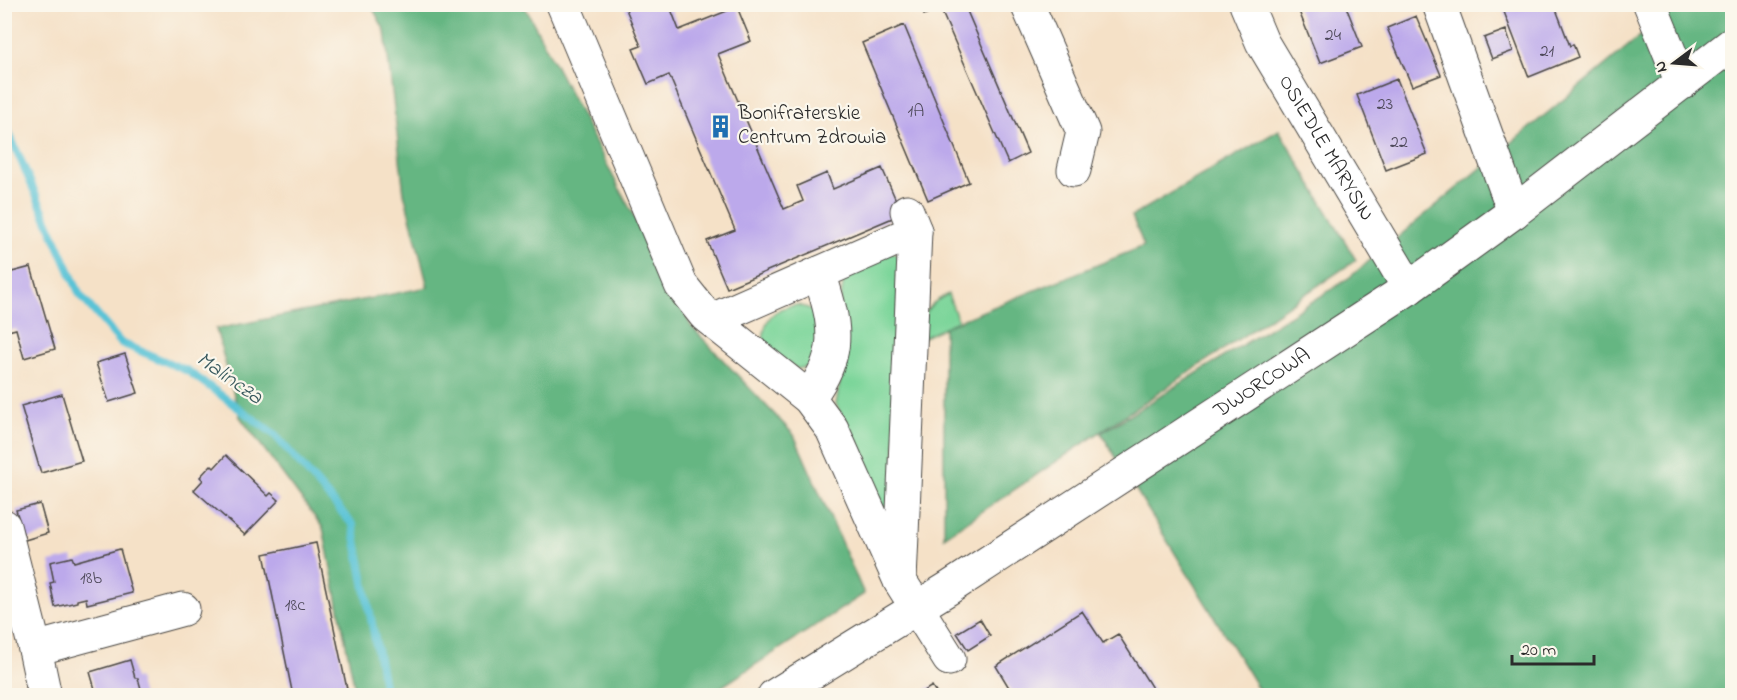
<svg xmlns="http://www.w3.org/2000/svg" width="1737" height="700" viewBox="0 0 1737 700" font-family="'Indie Flower',sans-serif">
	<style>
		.green { fill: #7cd59a; stroke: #548062; stroke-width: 1.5 }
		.forest { fill: #65b682; stroke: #487056; stroke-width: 1.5 }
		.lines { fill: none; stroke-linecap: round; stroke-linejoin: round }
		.stream { stroke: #5ac3d6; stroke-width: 8 }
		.building { fill: #bca9eb }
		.minor-casing { stroke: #494642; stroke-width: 35 }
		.minor { stroke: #fff; stroke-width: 33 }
		.labels { text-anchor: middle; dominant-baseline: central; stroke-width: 4.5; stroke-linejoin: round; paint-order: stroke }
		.number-label { font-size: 18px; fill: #4f4a5b }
		.poi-label { font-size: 21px; fill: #2b2b2b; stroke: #fbf7ec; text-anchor: start }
		.street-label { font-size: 21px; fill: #2b2b2b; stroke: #fbf7ec }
		.water-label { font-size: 22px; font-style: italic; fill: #39595e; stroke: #fbf7ec }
	</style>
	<rect width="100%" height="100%" fill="#fbf7ec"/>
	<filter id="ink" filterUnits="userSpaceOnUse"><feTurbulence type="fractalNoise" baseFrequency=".0167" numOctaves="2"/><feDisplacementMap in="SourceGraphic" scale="12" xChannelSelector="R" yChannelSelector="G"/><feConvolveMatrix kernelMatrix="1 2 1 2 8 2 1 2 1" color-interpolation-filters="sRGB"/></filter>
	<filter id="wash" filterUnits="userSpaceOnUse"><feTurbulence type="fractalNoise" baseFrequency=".008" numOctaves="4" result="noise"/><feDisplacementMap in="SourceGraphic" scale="24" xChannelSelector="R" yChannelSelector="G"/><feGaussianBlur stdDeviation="1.35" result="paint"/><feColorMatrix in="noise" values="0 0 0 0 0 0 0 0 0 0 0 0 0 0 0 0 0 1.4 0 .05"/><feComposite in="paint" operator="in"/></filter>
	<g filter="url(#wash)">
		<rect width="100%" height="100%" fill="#f5e1c7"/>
		<!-- green -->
		<path class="green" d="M 891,251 L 900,258 L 893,530 L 836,404 L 844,360 L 840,302 L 844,279 Z
			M 948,294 L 958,321 L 920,339 C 924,313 923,307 948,294 Z
			M 798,305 L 808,308 L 816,313 L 817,361 L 807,367 L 797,369 L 764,346 C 761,321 773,307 798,305 Z"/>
		<!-- forest -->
		<path class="forest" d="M 371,5 L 524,5 L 691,326 L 794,435 L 864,594 L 709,695 L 356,695 L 323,528 L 240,417 L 216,329 L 428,287 L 404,193 L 385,31 Z
			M 1682,5 L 1732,5 L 1732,695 L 1262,695 L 1101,433 L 1345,281 L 1669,12 Z
			M 1279,130 L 1356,260 L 944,537 L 944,327 L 1144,246 L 1132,216 Z"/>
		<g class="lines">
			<!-- stream -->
			<path class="stream" d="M 4,122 L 80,295 L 121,343 L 188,371 L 274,434 L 353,525 L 386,696"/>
		</g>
		<g id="blocks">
			<!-- building -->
			<path class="building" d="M 624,4 L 669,4 L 679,30 L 737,7 L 751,41 L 718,54 L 784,209 L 803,201 L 797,186 L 827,173 L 833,189 L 882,168 L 902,214 L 727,288 L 707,241 L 735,230 L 669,75 L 648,84 L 633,49 L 641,46 Z
				M 919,4 L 964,4 L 1028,153 L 1008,163 L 940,8 L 924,15 Z
				M 1296,4 L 1345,4 L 1362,47 L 1320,63 Z
				M 1501,4 L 1554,4 L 1570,46 L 1573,44 L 1578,57 L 1529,77 Z
				M 1416,16 L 1441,75 L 1412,86 L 1387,28 Z
				M 904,25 L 969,182 L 928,200 L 862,43 Z
				M 1506,30 L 1513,51 L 1492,59 L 1484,38 Z
				M 1397,79 L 1427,154 L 1386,170 L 1357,95 Z
				M 7,255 L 12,272 L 31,267 L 55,349 L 24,358 L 16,329 L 8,331 L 4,320 L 4,256 Z
				M 125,354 L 138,393 L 109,402 L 96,363 Z
				M 62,394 L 82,461 L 41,473 L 21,406 Z
				M 226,455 L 268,496 L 271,493 L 279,500 L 245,535 L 194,490 L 203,480 L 200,477 L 211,465 L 214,468 Z
				M 40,504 L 48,533 L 25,540 L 16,510 Z
				M 316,543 L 347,689 L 316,696 L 293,696 L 264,554 Z
				M 120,549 L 132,593 L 87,604 L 86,598 L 77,600 L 77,602 L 55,607 L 50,583 L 54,582 L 50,562 L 72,557 L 74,562 Z
				M 1082,611 L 1103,643 L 1118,634 L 1157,696 L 1014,696 L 996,666 Z
				M 980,619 L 990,636 L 968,650 L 957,633 Z
				M 130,660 L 135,678 L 138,678 L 143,696 L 97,696 L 90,672 Z
				M 932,686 L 938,696 L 916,696 Z
				M 31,689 L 32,696 L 11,696 L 11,695 Z"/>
		</g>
	</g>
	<g filter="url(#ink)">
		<use href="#blocks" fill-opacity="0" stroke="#494642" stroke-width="1.5"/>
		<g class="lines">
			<defs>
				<g id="minor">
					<path d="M 563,4 L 681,285 L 705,315 L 809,398 L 832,429 L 900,581"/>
					<path d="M 1027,4 L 1083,132 L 1074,170"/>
					<path id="s1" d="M 1246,4 L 1262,42 L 1409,288"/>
					<path d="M 1439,4 L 1514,212"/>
					<path d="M 1650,4 L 1682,83"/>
					<path d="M 907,211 L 915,231 L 900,581 L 949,659"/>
					<path d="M 712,320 L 915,231"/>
					<path d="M 809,398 C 817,386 825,374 829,360 C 839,333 828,300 819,273"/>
					<path d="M 4,526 L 35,649"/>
					<path d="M 45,696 L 35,649 L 183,609"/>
					<path id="s2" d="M 774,696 L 949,588 L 1409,288 L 1514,212 L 1732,44"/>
				</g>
			</defs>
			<!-- minor casing -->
			<use href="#minor" class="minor-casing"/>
			<!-- minor -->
			<use href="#minor" class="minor"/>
		</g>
	</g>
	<!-- icons -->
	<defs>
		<symbol id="building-bare" viewBox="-9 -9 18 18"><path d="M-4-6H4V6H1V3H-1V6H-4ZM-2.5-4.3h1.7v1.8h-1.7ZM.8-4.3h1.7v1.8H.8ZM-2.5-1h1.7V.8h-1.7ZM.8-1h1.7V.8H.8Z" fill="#1f6fb2" stroke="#fbf7ec" stroke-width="2.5" paint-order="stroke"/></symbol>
	</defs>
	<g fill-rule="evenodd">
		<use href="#building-bare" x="704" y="110" width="33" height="33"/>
	</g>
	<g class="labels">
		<!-- number labels -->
		<g class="number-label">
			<text x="1333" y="36">24</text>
			<text x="1547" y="52">21</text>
			<text x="1385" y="105">23</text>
			<text x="916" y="112">1A</text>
			<text x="1399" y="143">22</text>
			<text x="91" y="579">18b</text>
			<text x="295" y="606">18c</text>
		</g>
		<!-- poi labels -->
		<g class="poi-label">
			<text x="738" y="114">Bonifraterskie<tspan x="738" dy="24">Centrum Zdrowia</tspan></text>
		</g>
		<!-- street labels -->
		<g class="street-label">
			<text stroke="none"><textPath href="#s1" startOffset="165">OSIEDLE MARYSIN</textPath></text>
			<text stroke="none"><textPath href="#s2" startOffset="580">DWORCOWA</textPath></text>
		</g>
		<!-- water labels -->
		<g class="water-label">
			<text transform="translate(229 379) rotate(35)">Malincza</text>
		</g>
	</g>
	<!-- margin -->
	<rect width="1737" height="700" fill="none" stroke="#fbf7ec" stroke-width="24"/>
	<!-- north arrow -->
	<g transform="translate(1674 63) rotate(254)" stroke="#fbf7ec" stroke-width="4.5" paint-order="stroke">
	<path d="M0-4.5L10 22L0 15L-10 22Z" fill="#2b2b2b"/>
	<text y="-9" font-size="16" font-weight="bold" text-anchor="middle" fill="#2b2b2b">N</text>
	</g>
	<!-- scale -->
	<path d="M1512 655v9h82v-9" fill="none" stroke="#2b2b2b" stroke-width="3"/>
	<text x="1521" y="655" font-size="18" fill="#2b2b2b" stroke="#fbf7ec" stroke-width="4.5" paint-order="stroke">20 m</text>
</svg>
